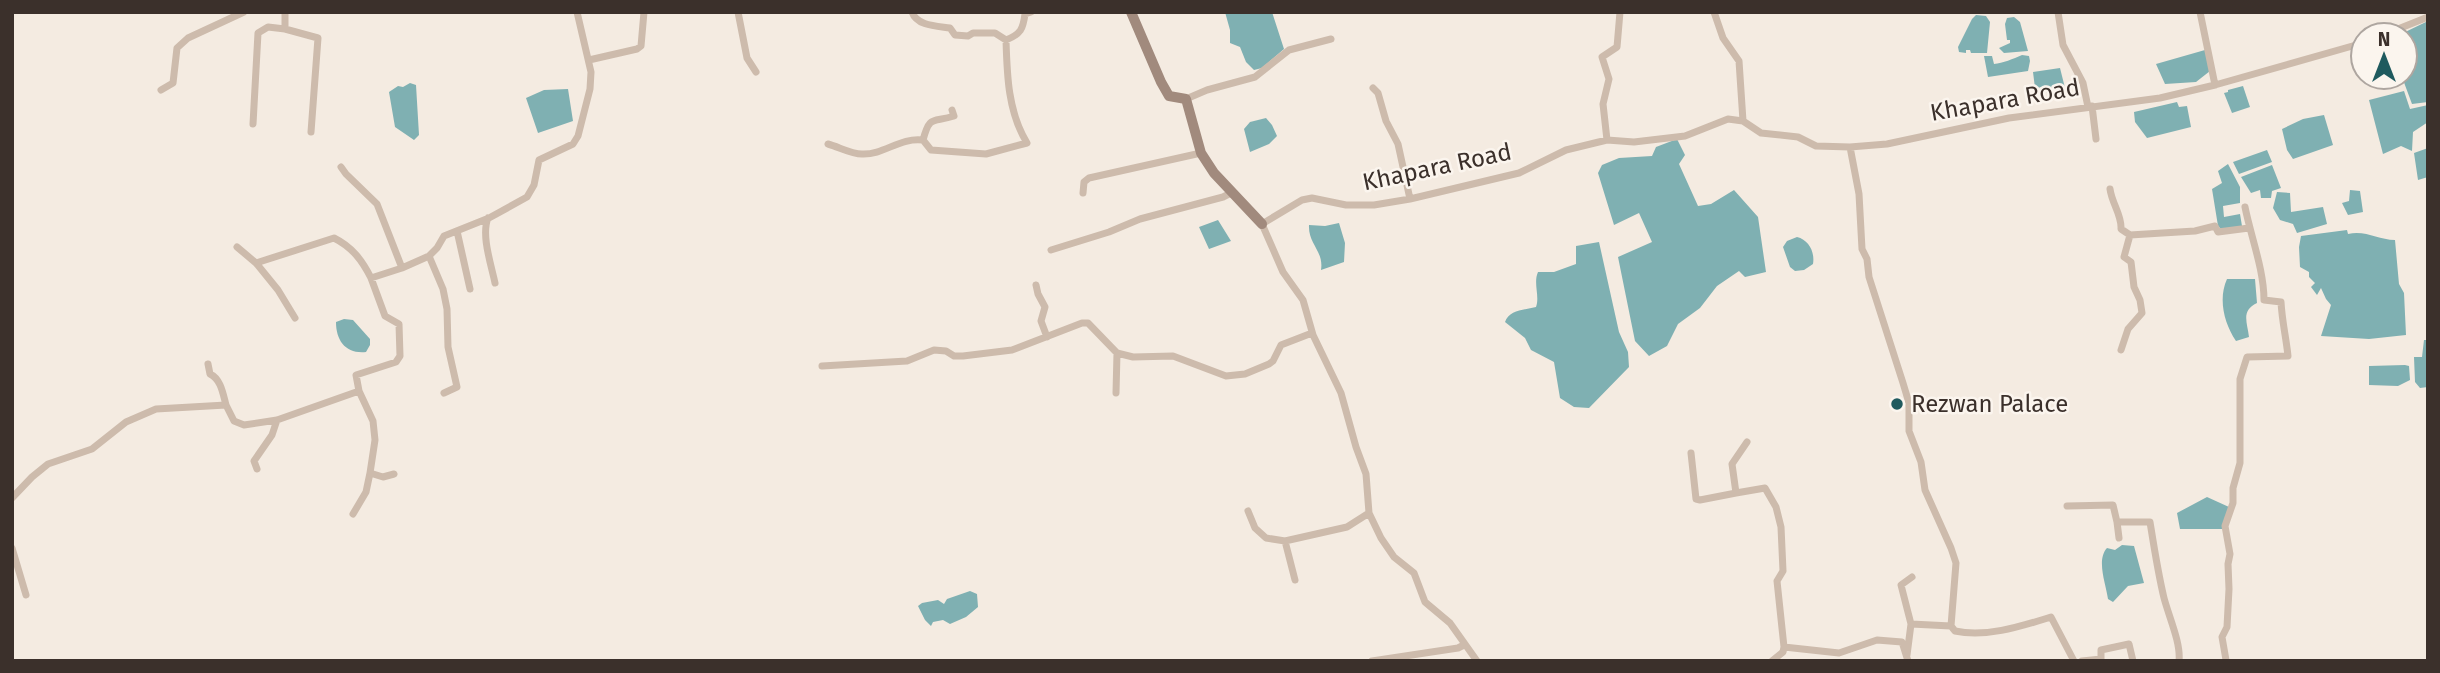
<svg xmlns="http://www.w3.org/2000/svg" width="2440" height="673" viewBox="0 0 2440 673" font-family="'Fira Sans',sans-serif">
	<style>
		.water { fill: #7fb0b2 }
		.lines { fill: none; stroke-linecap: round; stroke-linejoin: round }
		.street { stroke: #cdbbac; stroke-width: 7 }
		.secondary { stroke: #a18a7d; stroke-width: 10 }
		.poi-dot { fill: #1f5a5e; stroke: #fbf5ee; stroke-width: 2.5 }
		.labels { text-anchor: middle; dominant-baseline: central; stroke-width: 5; stroke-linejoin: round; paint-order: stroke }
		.street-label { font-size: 24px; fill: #3b302b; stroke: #fbf5ee }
		.poi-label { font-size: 24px; fill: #3b302b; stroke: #fbf5ee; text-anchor: start }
	</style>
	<rect width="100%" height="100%" fill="#f4ebe1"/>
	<!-- water -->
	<path class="water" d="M 1225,12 L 1272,12 L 1284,49 L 1262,68 L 1254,70 L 1246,62 L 1240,47 L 1230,43 L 1230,30 Z
		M 1976,15 L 1986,16 L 1990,22 L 1987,53 L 1971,53 L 1970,50 L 1966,50 L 1966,53 L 1959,52 L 1958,47 L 1972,19 Z
		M 2014,17 L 2020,22 L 2028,51 L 2004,53 L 1999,48 L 2010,43 L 2010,40 L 2007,40 L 2005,24 L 2007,18 Z
		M 2428,21 L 2428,102 L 2412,104 L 2402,77 L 2405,77 L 2405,35 L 2399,35 Z
		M 2205,50 L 2210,71 L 2196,82 L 2165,84 L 2156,64 Z
		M 2022,55 L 2029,56 L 2030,61 L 2028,71 L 1988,77 L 1984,56 L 1992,56 L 1994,64 C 2003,63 2013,59 2022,55 Z
		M 2060,68 L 2065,88 L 2047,93 L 2044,87 L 2035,88 L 2033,72 Z
		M 410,83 L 416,85 L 419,135 L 414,140 L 395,127 L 389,92 L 398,86 L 403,87 Z
		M 2243,86 L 2250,107 L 2232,113 L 2224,93 L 2228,92 L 2228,90 Z
		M 568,89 L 573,121 L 538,133 L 526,98 L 544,90 Z
		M 2404,91 L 2410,109 L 2428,105 L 2428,122 L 2413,132 L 2412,151 L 2401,146 L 2383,154 L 2369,100 Z
		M 2177,102 L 2179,107 L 2187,106 L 2191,127 L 2147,138 L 2135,122 L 2134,112 Z
		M 2324,115 L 2333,145 L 2293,159 L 2287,150 L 2282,129 L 2303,119 Z
		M 1266,118 L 1272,125 L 1277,136 L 1269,144 L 1250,152 L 1244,129 L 1250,122 Z
		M 1677,139 L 1685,155 L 1679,164 L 1698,206 L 1711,204 L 1734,190 L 1758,217 L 1766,272 L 1745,277 L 1739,271 L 1717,286 L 1700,308 L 1678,324 L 1667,346 L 1649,356 L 1635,341 L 1618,257 L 1652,242 L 1639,213 L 1614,225 L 1598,173 L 1602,165 L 1619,158 L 1652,156 L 1656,147 Z
		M 2428,148 L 2428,177 L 2418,180 L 2414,153 Z
		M 2267,150 L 2272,162 L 2239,174 L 2233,162 Z
		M 2228,164 L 2240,187 L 2240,203 L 2223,206 L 2224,217 L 2240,214 L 2242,226 L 2222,230 L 2218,226 L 2212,189 L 2222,183 L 2218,171 Z
		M 2272,165 L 2281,188 L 2272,191 L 2271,198 L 2261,198 L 2260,190 L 2251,193 L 2241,177 Z
		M 2350,190 L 2360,191 L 2363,212 L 2348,215 L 2342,203 L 2349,201 Z
		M 2277,192 L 2290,193 L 2291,212 L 2323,207 L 2327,224 L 2297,233 L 2293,224 L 2280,220 L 2273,208 Z
		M 1218,220 L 1231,241 L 1209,249 L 1199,227 Z
		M 1339,223 L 1345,243 L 1344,262 L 1321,270 C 1324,251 1308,244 1309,225 L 1325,226 Z
		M 2347,230 L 2348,234 C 2366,230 2378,240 2395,240 L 2399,284 L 2404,293 L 2406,335 L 2369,339 L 2321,336 L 2331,305 L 2326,299 L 2321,288 L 2317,295 L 2311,287 L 2315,283 L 2309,277 L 2309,272 L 2300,267 L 2299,247 L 2301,236 Z
		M 1797,237 C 1809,240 1815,252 1813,264 L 1804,270 L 1795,271 L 1790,267 L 1783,247 L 1787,241 Z
		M 1599,242 L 1619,332 L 1628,352 L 1629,367 L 1589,408 L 1574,407 L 1560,398 L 1554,362 L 1531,350 L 1525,338 L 1505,322 C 1509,310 1524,310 1536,307 C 1540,296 1533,283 1538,272 L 1554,272 L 1576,264 L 1576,246 Z
		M 2227,279 L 2255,279 L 2257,303 C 2241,311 2247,321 2249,337 L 2236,341 C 2224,323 2218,299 2227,279 Z
		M 344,319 L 353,320 L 370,339 L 370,345 L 366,352 C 346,354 336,341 336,322 Z
		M 2424,340 L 2428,340 L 2428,387 L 2420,388 L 2415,382 L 2414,357 L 2422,357 Z
		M 2405,365 L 2409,366 L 2410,380 L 2398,386 L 2369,385 L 2369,366 Z
		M 2207,497 L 2229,507 L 2222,529 L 2180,529 L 2177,513 Z
		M 2122,545 L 2134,546 L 2144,583 L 2128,586 L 2113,602 L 2108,599 C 2106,584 2096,560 2107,548 L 2115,550 Z
		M 970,591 L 977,594 L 978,607 L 966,617 L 950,624 L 943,620 L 933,622 L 931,626 L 925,620 L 918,606 L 922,603 L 938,600 L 944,604 L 947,599 Z"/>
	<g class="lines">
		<!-- street -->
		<path class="street" d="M 285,12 L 285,29 L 318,38 L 311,132
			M 738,12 L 747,58 L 756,72
			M 912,12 C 917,26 936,26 950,28 L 955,35 L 968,36 L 973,33 L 995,33 L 1006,40
			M 1714,12 L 1723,38 L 1739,61 L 1743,121
			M 2058,12 L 2063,45 L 2083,83 L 2088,107
			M 2200,12 L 2215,85
			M 2383,35 L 2428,17
			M 589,60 L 637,49 L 641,46 L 644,12
			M 1373,88 L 1378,93 L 1386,121 L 1398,144 L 1410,199
			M 161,90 L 173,83 L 177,48 L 188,38 L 244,12
			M 1186,99 L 1207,90 L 1255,77 L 1289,50 L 1331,39
			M 2092,106 L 2096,139
			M 253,124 L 258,33 L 268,27 L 285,29
			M 923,140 C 930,114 933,123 954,116 L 952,110
			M 1607,140 L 1603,104 L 1609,79 L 1602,57 L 1617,47 L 1620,12
			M 828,144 C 839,147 851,154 862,154 C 884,155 900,137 923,140 L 931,150 L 986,154 L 1027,143 C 1008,112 1007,75 1006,40 C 1021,34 1023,29 1025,14 L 1031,12
			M 1850,147 L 1859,194 L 1862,249 L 1867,259 L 1869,277 L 1903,383 L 1909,403 L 1909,431 L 1921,462 L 1925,490 L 1951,548 L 1956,563 L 1951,626 L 1911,624 L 1901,585 L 1912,577
			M 341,167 L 346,174 L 377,204 L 402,268
			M 2110,189 C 2112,204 2122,215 2121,229 L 2130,235 L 2195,231 L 2215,226 L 2218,232 L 2249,228
			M 1083,193 L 1084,182 L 1089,178 L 1201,153
			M 488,218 C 481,235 491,264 495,283
			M 457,231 L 470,289
			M 237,247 L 256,263
			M 1051,250 L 1109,232 L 1140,219 L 1223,197 L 1233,192
			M 429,256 L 443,289 L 447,309 L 448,347 L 457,387 L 444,393
			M 1036,285 L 1038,294 L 1045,307 L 1041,321 L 1047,337
			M 295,318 L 278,290 L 256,263 L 334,238 C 352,247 362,260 371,278
			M 2121,350 L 2128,329 L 2142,313 L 2140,300 L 2134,287 L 2131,262 L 2124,257 L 2130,235
			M 208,364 L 210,374 C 221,379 223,394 226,405
			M 822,366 L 907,361 L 934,350 L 946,351 L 954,356 L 963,356 L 1012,350 L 1082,323 L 1088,323 L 1117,353 L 1133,357 L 1173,356 L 1226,376 L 1245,374 L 1269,364 L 1273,361 L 1281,345 L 1312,333
			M 1116,393 L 1117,353
			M 1747,442 L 1732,464 L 1736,493 L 1765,488 L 1776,507 L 1781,527 L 1783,571 L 1777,581 L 1784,647 L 1783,652 L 1772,661
			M 1691,453 L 1696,499 L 1700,500 L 1736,493
			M 257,469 L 254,461 L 272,435 L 277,420
			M 394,474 L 383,477 L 370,473 L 375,440 L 373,421 L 359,391 L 356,375 L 396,362 L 400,356 L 399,324 L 385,316 L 371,278 L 402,268 L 429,256 L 437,248 L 444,236 L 489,218 L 527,197 L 534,185 L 539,160 L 573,144 L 578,136 L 590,89 L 591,72 L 577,12
			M 12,498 L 32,477 L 48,464 L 92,449 L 126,422 L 156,409 L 226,405 L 234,421 L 244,425 L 277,420 L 359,391
			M 2067,506 L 2113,505 L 2117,522 L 2150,522 C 2154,547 2158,573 2164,598 C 2169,617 2181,643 2179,661
			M 1248,511 L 1255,528 L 1266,538 L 1285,541 L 1347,527 L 1369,513
			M 353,514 L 366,492 L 370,473
			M 2117,522 L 2119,538
			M 1285,541 L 1295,580
			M 12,548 L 26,595
			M 1951,626 L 1955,631 C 1986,638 2022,626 2051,617 L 2074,661
			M 1784,647 L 1839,653 L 1877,640 L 1902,642 L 1908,661
			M 1907,655 L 1911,624
			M 2226,660 L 2222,637 L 2227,627 L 2229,589 L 2228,564 L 2230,554 L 2225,526 L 2233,503 L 2233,488 L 2240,463 L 2240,379 L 2247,357 L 2288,356 C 2286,337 2282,321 2281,302 L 2264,300 C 2264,270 2251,237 2245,207
			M 1372,661 L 1458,648 L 1464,645
			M 1477,661 L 1450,623 L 1425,602 L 1414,573 L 1394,557 L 1381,538 L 1369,513 L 1366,474 L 1356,447 L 1341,393 L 1313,335 L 1303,300 L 1283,272 L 1262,224 L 1302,200 L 1312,198 L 1346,205 L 1374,205 L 1410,199 L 1519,173 L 1566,150 L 1607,140 L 1634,142 L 1685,136 L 1728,119 L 1743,121 L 1761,133 L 1798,137 L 1816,146 L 1850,147 L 1887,144 L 2009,118 L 2160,98 L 2215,85 L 2363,43
			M 2082,661 L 2101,659 L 2101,650 L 2129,644 L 2133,661"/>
		<!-- secondary -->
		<path class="secondary" d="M 1131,12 L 1161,82 L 1169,96 L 1186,99 L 1201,153 L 1214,173 L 1262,224"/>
	</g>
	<!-- markers -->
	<circle class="poi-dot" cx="1897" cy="404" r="7"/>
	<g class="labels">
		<!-- street labels -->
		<g class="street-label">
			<text transform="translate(2005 100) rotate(-10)">Khapara Road</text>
			<text transform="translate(1437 167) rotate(-12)">Khapara Road</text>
		</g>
		<!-- poi labels -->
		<g class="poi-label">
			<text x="1911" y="404">Rezwan Palace</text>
		</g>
	</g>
	<!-- border -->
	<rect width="2440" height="673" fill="none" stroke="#3b302b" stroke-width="28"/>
	<!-- north arrow -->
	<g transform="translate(2384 56)"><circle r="33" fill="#fbf5ee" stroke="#aea6a0" stroke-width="2"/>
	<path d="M0-5L12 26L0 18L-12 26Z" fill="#1f5a5e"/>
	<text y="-10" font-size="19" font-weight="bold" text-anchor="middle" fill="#3b302b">N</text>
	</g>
</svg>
